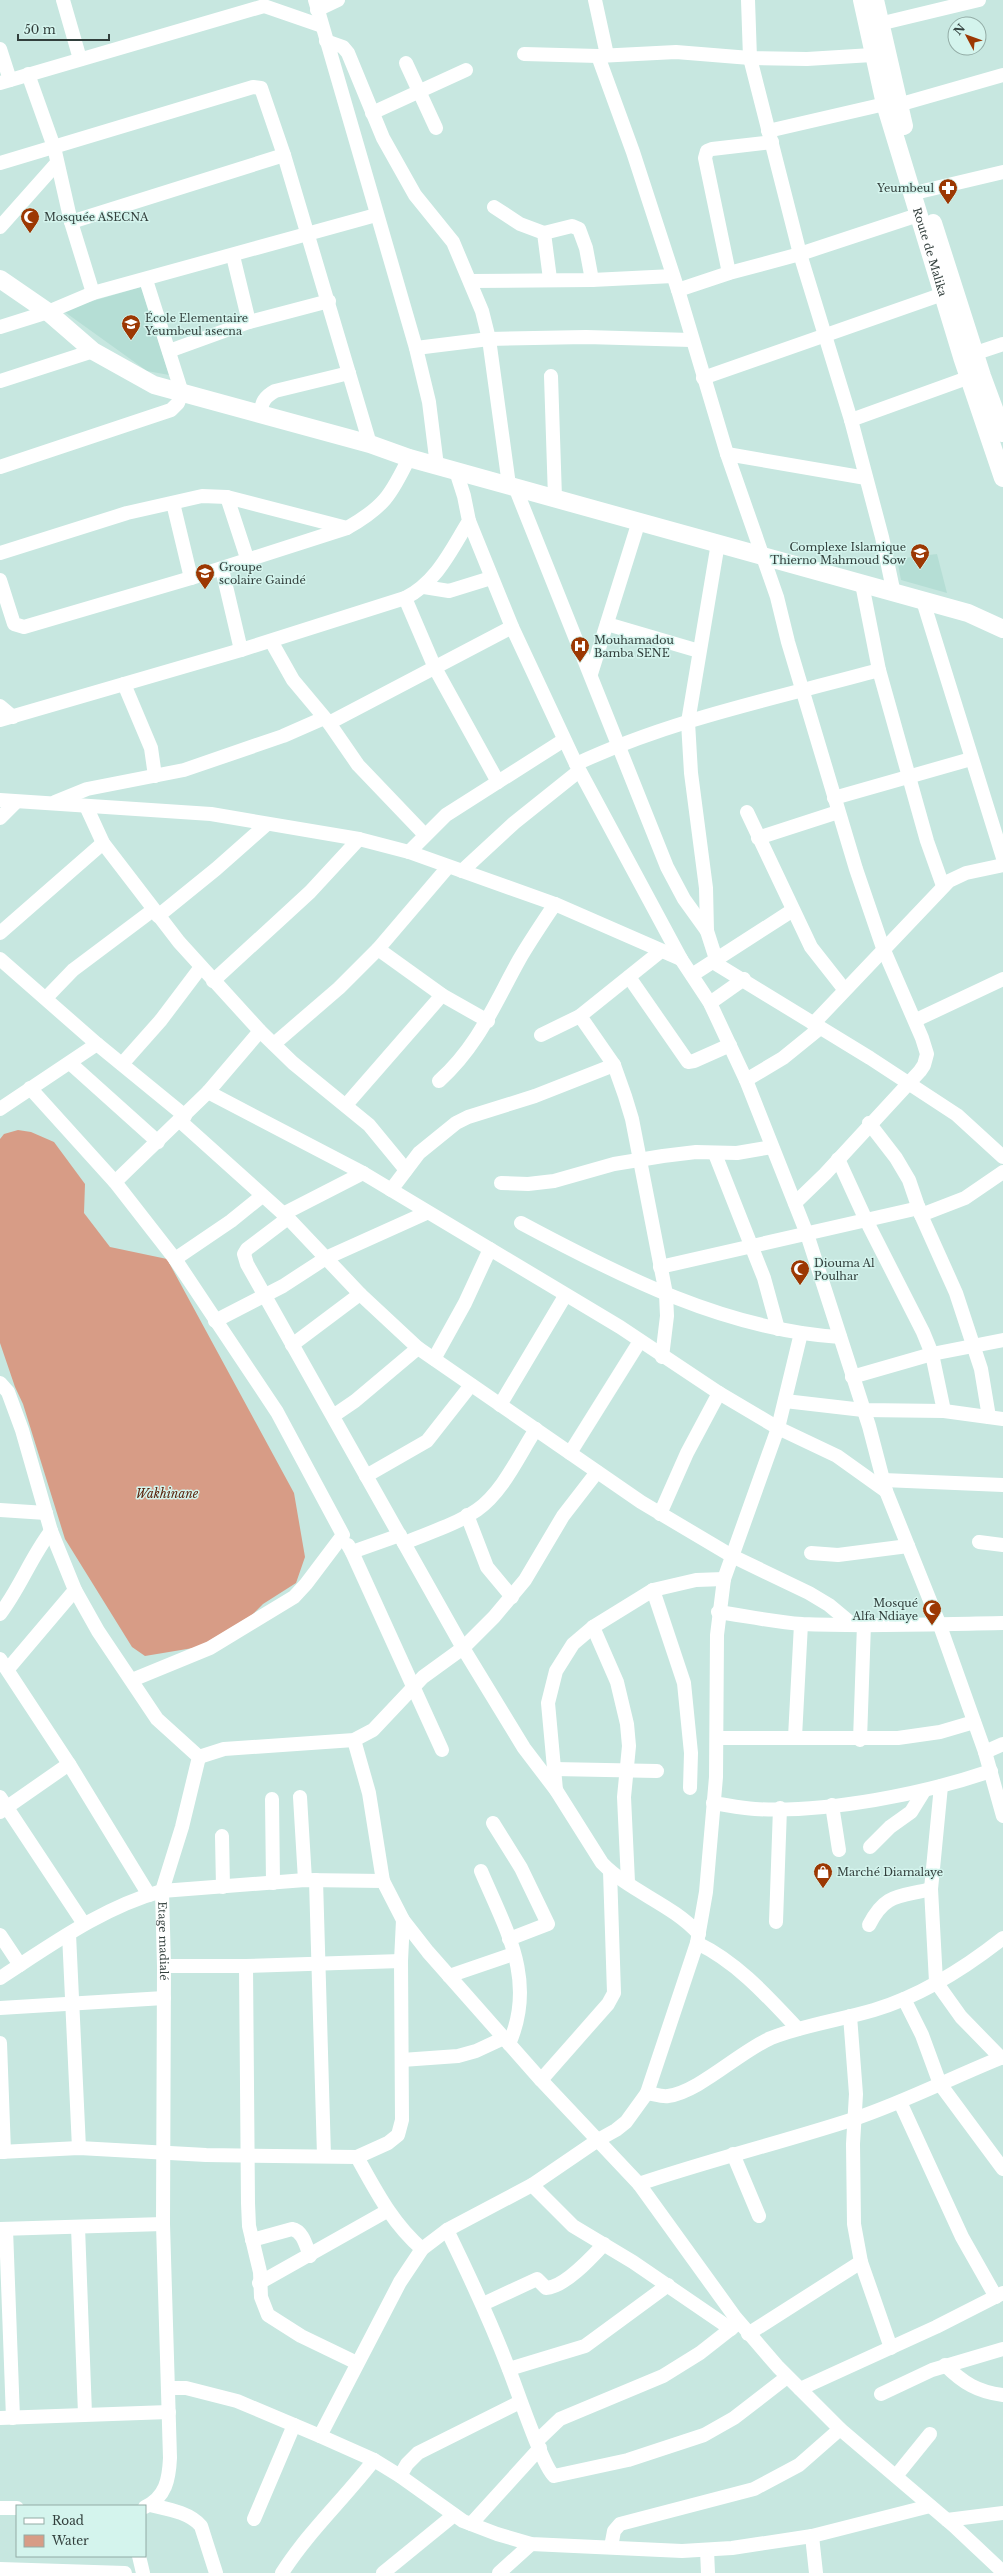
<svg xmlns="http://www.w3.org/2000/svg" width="1003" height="2573" viewBox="0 0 1003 2573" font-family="'Libre Baskerville',serif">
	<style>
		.built { fill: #b5ded5 }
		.water { fill: #d79c86 }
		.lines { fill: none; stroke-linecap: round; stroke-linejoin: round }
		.minor { stroke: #fff; stroke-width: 14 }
		.major { stroke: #fff; stroke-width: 18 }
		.labels { text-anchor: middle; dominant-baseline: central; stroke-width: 3; stroke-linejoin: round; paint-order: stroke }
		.poi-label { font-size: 11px; fill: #323f3c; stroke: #d4f4ed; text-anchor: start }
		.street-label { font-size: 11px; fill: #323f3c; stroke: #d4f4ed }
		.water-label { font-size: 12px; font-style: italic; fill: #5a240d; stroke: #d4f4ed }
	</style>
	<rect width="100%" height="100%" fill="#c7e7e0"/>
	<!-- built -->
	<path class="built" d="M 141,287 L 169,375 L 147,371 L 62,310 Z
		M 937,554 L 947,593 L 901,580 L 897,559 Z"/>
	<!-- water -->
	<path class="water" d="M 18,1130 L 31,1132 L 54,1142 L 85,1184 L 84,1213 L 110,1247 L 167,1259 L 294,1493 L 305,1557 L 296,1583 L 263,1604 L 252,1615 L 199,1647 L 145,1656 L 132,1647 L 65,1539 L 23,1404 L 15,1387 L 0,1343 L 0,1139 L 4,1134 Z"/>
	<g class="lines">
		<!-- minor -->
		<g class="minor">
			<path d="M 63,0 L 80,59"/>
			<path d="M 315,0 L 416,348 L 429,402 L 437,466"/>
			<path d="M 595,0 L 607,55"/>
			<path d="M 748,0 L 750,58 L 800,254 L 851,420 L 882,537 L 894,594"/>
			<path d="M 317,10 L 338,0"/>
			<path d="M 879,24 L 979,0"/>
			<path d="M 326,41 L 343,47 L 348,53 L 383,138 L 415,195 L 453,242 L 482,311 L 489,339 L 509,485"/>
			<path d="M 0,49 L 10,80"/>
			<path d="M 524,54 L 598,56 L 676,52 L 750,58 L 807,59 L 872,55"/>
			<path d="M 598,56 L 633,152 L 678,290 L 727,454 L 777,597 L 788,642 L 856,869 L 883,948 L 922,1038 L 927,1054 L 924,1065 L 920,1071 L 825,1174 L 795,1203"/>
			<path d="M 406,63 L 436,128"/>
			<path d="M 28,74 L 54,147 L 71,222 L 93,293"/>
			<path d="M 0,83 L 264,6 L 322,26"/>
			<path d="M 898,105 L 1003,75"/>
			<path d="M 372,113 L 466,70"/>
			<path d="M 768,131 L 885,104"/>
			<path d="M 0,163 L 253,87 L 261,88 L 284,155 L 370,444"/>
			<path d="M 923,191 L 1003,172"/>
			<path d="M 494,207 L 520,224 L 544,233 L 550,279"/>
			<path d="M 71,222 L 284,155"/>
			<path d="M 0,227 L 57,163"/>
			<path d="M 544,233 L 572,226 L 579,229 L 586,248 L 592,280"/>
			<path d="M 233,256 L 249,322"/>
			<path d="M 729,273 L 705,158 L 707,151 L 712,149 L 772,142"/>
			<path d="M 470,281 L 592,280 L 673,276"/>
			<path d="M 678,290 L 729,273 L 800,254 L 918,215"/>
			<path d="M 0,327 L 48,312 L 93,293 L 376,215"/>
			<path d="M 416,348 L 489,339 L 586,337 L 691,340"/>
			<path d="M 169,351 L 249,322 L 329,301"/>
			<path d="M 976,353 L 1003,344"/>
			<path d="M 551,376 L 555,498"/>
			<path d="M 703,378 L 943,294"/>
			<path d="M 0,381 L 93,351"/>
			<path d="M 260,414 C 262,402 264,397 275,391 L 349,373"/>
			<path d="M 851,420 L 970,377"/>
			<path d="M 727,454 L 866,478"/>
			<path d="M 0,467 L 171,410 L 178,403 L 182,393 L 146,280"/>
			<path d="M 515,487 L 667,867 L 684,899 L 707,931"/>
			<path d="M 227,497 L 248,561"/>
			<path d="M 173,503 L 191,578"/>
			<path d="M 469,521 L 512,627 L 576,764 L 681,959 L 710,1003 L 746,1080 L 807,1234 L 869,1426 L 886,1491 L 939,1623 L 985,1752 L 1003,1816"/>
			<path d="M 0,553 L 127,513 L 202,496 L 227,497 L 347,528"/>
			<path d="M 222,569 L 241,650"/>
			<path d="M 0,580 L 14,624 L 24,627 L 191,578 L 347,528 C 384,507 391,495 409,458"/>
			<path d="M 862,584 L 879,670 L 927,841 L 943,886"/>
			<path d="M 424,587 L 449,591 L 491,578"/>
			<path d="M 405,598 L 435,668 L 498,782"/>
			<path d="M 923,601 L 1003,858"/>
			<path d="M 607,624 L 699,651"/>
			<path d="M 271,641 L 293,680 L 329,723 L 358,765 L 424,834"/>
			<path d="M 591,674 L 639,521"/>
			<path d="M 124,684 L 151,748 L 155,776"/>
			<path d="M 0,706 L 13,717"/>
			<path d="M 0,720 L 241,650 L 405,598 C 437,582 451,550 469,521 L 464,496 L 456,471"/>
			<path d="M 329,723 L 512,627"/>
			<path d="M 576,764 C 672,719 777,698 879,670"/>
			<path d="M 834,798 L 971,759"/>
			<path d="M 0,800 L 211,814 L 359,839 L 409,852 L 555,904 L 681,959"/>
			<path d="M 55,802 L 87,789 L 184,770 L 283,736 L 324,718"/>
			<path d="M 86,806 L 103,843 L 179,942 L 260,1031 L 293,1063 L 369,1125 L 406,1170"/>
			<path d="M 747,812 L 811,947 L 844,989"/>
			<path d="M 0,818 L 16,802"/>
			<path d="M 758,838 L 838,812"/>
			<path d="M 409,852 L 446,815 L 564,740"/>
			<path d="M 462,871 L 514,823 L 579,771"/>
			<path d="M 158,916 L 216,869 L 267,824"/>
			<path d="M 0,933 L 103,843"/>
			<path d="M 378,949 L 442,995 L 488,1021"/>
			<path d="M 0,959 L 97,1044 L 185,1116"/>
			<path d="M 716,959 L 707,931 L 706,888 L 691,773 L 688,722 L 718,543"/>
			<path d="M 713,962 L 870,1058 L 957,1115 L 1003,1157"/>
			<path d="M 692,975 L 793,910"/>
			<path d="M 629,977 L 688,1062 L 694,1061 L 730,1045"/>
			<path d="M 213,981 L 310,892 L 359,839"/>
			<path d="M 46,998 L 73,970 L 153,910"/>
			<path d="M 710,1003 L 744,979"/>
			<path d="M 580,1016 L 614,1065 L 625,1096 L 632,1119 L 666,1294 L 667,1316 L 662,1357"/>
			<path d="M 916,1020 L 1003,979"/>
			<path d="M 813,1024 L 949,881 L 966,873 L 1003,865"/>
			<path d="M 541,1035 L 580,1016 L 661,951"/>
			<path d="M 274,1044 L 339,988 L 378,949 L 448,867"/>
			<path d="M 70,1063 L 158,1142"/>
			<path d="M 122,1064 L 161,1020 L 201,967"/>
			<path d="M 746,1080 L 783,1058 L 820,1028"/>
			<path d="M 439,1081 C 478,1046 494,1005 519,960 C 530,941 543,922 555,904"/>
			<path d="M 30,1088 L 115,1182 L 175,1259 L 277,1412 L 343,1535 L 306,1584 L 294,1597 L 210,1648 L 132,1680"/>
			<path d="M 208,1092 L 363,1173 L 620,1327 L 719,1393 L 778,1428 L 837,1456 L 886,1491"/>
			<path d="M 346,1105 L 442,995"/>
			<path d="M 0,1109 L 97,1044"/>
			<path d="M 180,1121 L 288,1218 L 360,1294 L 418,1348 L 641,1502 L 732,1556 L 809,1593 L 829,1605 L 853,1625"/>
			<path d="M 869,1123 L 896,1158 L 909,1180 L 921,1215 L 956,1293 L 981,1369 L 989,1417"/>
			<path d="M 715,1154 L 764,1278 L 778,1329"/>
			<path d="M 838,1159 L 865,1218 L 923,1332 L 932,1354 L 944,1411"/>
			<path d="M 115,1182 L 208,1092 L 260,1031"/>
			<path d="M 501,1183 L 528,1184 L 554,1181 L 614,1164 L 663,1156 L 696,1152 L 737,1153 L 772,1147"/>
			<path d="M 391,1190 L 419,1153 L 456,1123 L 468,1117 L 535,1096 L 614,1065"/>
			<path d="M 283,1214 L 363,1173"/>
			<path d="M 921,1215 L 965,1198 L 1003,1172"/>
			<path d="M 288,1218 L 247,1249 L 244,1254 L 247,1264 L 463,1648 L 524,1748 L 556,1790 L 602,1863 C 630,1892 672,1904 699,1934"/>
			<path d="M 521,1223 C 620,1276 726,1330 840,1337"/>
			<path d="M 175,1259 L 231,1221 L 262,1196"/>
			<path d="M 660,1267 L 919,1208"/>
			<path d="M 215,1321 L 283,1286 L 326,1258 L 426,1213"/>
			<path d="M 292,1345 L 360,1294"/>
			<path d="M 434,1359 L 465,1303 L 490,1249"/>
			<path d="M 852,1377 L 932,1354 L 1003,1340"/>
			<path id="s1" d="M 0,1383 L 8,1392 L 22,1430 L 51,1531 L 75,1590 L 98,1631 L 157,1719 L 199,1757 L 182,1827 L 162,1891 L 164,1966 L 163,2224 L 170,2458 C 169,2479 166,2497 145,2507"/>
			<path d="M 785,1401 L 863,1410 L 944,1411 L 1003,1419"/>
			<path d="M 500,1405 L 565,1296"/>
			<path d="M 333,1416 L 355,1401 L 418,1348"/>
			<path d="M 570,1453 L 640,1341"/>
			<path d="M 366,1476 L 427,1441 L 471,1385"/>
			<path d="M 883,1480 L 1003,1485"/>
			<path d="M 0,1510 L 46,1513"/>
			<path d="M 660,1514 L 687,1453 L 719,1393"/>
			<path d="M 467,1515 L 487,1567 L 512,1597"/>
			<path d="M 979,1542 L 1003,1545"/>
			<path d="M 404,1543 C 428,1533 455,1525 477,1510 C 503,1492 519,1455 536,1429"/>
			<path d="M 348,1545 L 352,1552 L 400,1535"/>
			<path d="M 352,1552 L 442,1750"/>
			<path d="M 811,1553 L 838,1555 L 908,1546"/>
			<path d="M 653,1590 L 684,1683 L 691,1753 L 690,1788"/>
			<path d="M 718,1612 C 746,1616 774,1622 802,1624 C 868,1627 937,1624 1003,1623"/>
			<path d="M 0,1614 C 20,1588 31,1557 51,1531"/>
			<path d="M 593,1627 L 617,1682 L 627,1724 L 629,1746 L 624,1797 L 628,1882"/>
			<path d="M 0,1659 L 69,1764 L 149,1895"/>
			<path d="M 8,1669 L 75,1590"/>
			<path d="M 795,1737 L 801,1624"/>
			<path d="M 718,1738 L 898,1738 L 940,1732 L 974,1722"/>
			<path d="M 354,1740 L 369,1793 L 383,1881"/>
			<path d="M 860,1740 L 864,1624"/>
			<path d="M 985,1752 L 1003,1744"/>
			<path d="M 199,1757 L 224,1749 L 354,1740 L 373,1730 L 423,1677 L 463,1648 L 494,1617 L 525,1580 L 563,1516 L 597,1472"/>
			<path d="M 554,1769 L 657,1771"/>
			<path d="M 941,1786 L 931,1889 L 936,1982 L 961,2017 L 1001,2058"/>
			<path d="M 556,1790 L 548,1703 L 556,1671 L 573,1644 L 593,1627 L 653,1590 L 696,1580 L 724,1579"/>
			<path d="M 0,1797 L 84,1924"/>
			<path d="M 300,1797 L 305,1880"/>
			<path d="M 272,1799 L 273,1883"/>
			<path d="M 713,1803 C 727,1805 741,1808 755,1809 C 827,1813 923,1794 991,1771"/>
			<path d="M 832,1805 L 839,1850"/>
			<path d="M 0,1812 L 69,1764"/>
			<path d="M 493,1823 L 521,1868 L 548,1924 L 509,1939"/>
			<path d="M 222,1836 L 223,1887"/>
			<path d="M 870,1847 L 890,1827 L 911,1812 L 924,1791"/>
			<path d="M 481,1871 C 506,1930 537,1980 509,2044"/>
			<path d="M 316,1880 L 324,2156"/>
			<path d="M 776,1922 L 780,1808"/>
			<path d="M 869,1925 C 885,1893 899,1897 931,1889"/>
			<path d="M 69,1934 L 79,2148"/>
			<path d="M 0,1935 L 20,1965"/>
			<path d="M 697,1943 C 737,1962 768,1997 798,2029"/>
			<path d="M 164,1966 L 246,1966 L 401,1961"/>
			<path d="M 246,1966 L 248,2203 L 249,2226 L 260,2272 L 261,2297 L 268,2315 L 301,2336 L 357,2363"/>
			<path d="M 449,1976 L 513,1954"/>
			<path d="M 0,1978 C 51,1945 103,1907 162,1891 L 305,1880 L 383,1881 L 403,1920 L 428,1952 L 541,2080 L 639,2184 L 735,2317 L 778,2367 L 840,2429 L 954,2526 L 1003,2572"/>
			<path d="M 904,1999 L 922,2035 L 940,2084 L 1003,2169"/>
			<path d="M 0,2008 L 164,1998"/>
			<path d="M 850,2016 L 856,2094 L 853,2144 L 854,2224 L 861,2262 L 891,2348"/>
			<path d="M 0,2043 L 4,2152"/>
			<path d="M 402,2060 L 458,2056 L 476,2051 L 504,2038"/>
			<path d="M 541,2080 L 608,2004 L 614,1993 L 610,1871"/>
			<path d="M 647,2093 C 654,2094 662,2097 668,2096 C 699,2092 739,2052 771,2038 C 804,2025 840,2020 874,2010 C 920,1996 965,1968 1003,1938"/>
			<path d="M 900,2102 L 962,2237 L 996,2297"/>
			<path d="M 0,2152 L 79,2148 L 206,2155 L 357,2157 L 388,2143 L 398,2135 L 402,2120 L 401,1961 L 403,1920"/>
			<path d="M 733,2154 L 759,2216"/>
			<path d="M 357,2157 C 376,2191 392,2223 422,2249"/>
			<path d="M 639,2184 C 710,2160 783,2142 854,2119 C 905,2102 953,2077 1003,2057"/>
			<path d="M 532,2185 L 598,2140 L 616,2130 L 626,2122 L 647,2093 L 697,1943 L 706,1892 L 716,1777 L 717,1635 L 724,1579 L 778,1428 L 801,1333"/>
			<path d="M 78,2227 L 85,2414"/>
			<path d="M 0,2229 L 163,2224"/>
			<path d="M 6,2229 L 13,2418"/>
			<path d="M 447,2230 C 469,2275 490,2320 508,2367 C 516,2386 542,2466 554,2476 L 628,2460 L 704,2435 L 734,2418 L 787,2377"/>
			<path d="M 252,2240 L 292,2229 C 303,2231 306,2246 310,2256"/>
			<path d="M 259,2283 L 387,2211"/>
			<path d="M 483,2304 L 537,2279 L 546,2288 C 565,2287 592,2257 604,2244"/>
			<path d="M 748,2334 L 861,2262"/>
			<path d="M 945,2365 C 963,2383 978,2392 1003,2395"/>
			<path d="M 509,2369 L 585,2346 L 668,2285"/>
			<path d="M 168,2388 L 186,2388 L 237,2401 L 320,2436 L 374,2460 L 400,2476 L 463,2521 L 497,2534 L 531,2544 L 682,2551 L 732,2548 L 812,2536 L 930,2506"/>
			<path d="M 800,2389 L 936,2327 L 1003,2293"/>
			<path d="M 881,2394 L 932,2370 L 1003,2349"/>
			<path d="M 0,2418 L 169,2412"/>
			<path d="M 320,2436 L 400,2282 L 422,2249 L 447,2230 L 532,2185 L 573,2226 L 633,2262 L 731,2329"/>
			<path d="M 537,2441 L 560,2419 L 663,2376 L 700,2353 L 737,2324"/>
			<path d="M 400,2476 L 407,2464 L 418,2453 L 520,2402"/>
			<path d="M 896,2476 L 930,2434"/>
			<path d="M 150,2505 C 167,2509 189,2512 201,2526 L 216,2573"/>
			<path d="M 0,2508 L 17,2508"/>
			<path d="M 254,2519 L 294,2425"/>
			<path d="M 947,2520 L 1003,2513"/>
			<path d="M 471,2524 L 540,2448"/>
			<path d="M 812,2536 L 816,2573"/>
			<path d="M 611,2547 L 614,2531 L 620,2524 L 754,2489 L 799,2465 L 840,2429"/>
			<path d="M 707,2550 L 708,2573"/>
			<path d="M 139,2556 L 143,2573"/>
			<path d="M 0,2569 L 125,2573"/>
			<path d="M 282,2573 C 308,2532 344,2499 374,2460"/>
			<path d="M 383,2573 L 454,2515"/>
			<path d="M 499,2573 L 531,2544"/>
		</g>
		<!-- major -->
		<g class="major">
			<path id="s2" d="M 862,0 L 885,104 L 962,357 L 1003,478"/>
			<path d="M 875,0 L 904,126"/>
			<path d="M 933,223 L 982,376 L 1003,433"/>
			<path d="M 0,279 L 48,312 L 93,351 L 154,385 L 370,444 L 409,458 L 968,613 L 1003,629"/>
		</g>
	</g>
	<!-- icons -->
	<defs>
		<symbol id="pharmacy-pin" viewBox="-11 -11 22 30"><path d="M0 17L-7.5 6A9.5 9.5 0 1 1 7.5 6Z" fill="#9c3803" stroke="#d4f4ed"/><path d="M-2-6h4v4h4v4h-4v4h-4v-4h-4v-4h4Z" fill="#fff"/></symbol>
		<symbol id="mosque-pin" viewBox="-11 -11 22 30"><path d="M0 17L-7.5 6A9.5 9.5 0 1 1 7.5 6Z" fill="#9c3803" stroke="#d4f4ed"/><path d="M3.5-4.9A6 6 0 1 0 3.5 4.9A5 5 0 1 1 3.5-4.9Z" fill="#fff"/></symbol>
		<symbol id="school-pin" viewBox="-11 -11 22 30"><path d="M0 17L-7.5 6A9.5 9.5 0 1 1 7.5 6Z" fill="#9c3803" stroke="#d4f4ed"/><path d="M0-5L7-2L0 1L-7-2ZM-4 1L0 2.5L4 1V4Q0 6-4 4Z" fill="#fff"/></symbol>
		<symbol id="hospital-pin" viewBox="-11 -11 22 30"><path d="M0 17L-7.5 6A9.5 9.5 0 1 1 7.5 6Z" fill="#9c3803" stroke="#d4f4ed"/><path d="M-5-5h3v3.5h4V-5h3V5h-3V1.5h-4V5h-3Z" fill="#fff"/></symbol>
		<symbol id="shop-pin" viewBox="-11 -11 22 30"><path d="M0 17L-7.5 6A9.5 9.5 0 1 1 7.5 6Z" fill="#9c3803" stroke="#d4f4ed"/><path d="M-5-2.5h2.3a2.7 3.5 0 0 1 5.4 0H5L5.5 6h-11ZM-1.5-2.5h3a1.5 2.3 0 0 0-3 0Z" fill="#fff"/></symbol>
	</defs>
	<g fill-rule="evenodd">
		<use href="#pharmacy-pin" x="937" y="177" width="22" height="30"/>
		<use href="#mosque-pin" x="19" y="206" width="22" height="30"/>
		<use href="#school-pin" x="120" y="313" width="22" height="30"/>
		<use href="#school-pin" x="909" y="542" width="22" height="30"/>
		<use href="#school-pin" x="194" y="562" width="22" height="30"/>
		<use href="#hospital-pin" x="569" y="635" width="22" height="30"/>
		<use href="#mosque-pin" x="789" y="1258" width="22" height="30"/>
		<use href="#mosque-pin" x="921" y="1598" width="22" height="30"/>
		<use href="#shop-pin" x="812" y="1861" width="22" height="30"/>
	</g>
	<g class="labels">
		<!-- poi labels -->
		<g class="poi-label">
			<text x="934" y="188" text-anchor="end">Yeumbeul</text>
			<text x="44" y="217">Mosquée ASECNA</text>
			<text x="145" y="318">École Elementaire<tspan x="145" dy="13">Yeumbeul asecna</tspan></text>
			<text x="906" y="547" text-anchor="end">Complexe Islamique<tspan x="906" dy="13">Thierno Mahmoud Sow</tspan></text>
			<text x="219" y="567">Groupe<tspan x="219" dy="13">scolaire Gaindé</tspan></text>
			<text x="594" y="640">Mouhamadou<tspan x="594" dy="13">Bamba SENE</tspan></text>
			<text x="814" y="1263">Diouma Al<tspan x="814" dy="13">Poulhar</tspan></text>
			<text x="918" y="1603" text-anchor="end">Mosqué<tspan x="918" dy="13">Alfa Ndiaye</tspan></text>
			<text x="837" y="1872">Marché Diamalaye</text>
		</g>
		<!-- street labels -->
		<g class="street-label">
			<text stroke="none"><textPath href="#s2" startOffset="261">Route de Malika</textPath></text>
			<text stroke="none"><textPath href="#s1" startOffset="620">Etage madialé</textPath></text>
		</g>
		<!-- water labels -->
		<g class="water-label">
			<text x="167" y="1493">Wakhinane</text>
		</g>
	</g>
	<!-- legend -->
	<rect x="16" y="2505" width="130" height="52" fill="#d4f4ed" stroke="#93aca6"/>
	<rect x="24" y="2518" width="20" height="6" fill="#ffffff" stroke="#93aca6"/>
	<text x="52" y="2525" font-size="12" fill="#323f3c">Road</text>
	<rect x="24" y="2535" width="20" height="12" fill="#d79c86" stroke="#93aca6"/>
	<text x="52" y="2545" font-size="12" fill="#323f3c">Water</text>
	<!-- north arrow -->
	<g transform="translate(967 36) rotate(311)"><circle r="19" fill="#d4f4ed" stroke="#93aca6"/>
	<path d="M0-3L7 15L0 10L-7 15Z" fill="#9c3803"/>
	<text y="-6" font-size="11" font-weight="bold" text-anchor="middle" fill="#323f3c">N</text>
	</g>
	<!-- scale -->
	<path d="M18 34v6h91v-6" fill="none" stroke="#323f3c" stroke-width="2"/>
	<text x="24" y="34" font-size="12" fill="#323f3c" stroke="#d4f4ed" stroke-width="3" paint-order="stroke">50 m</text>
</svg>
